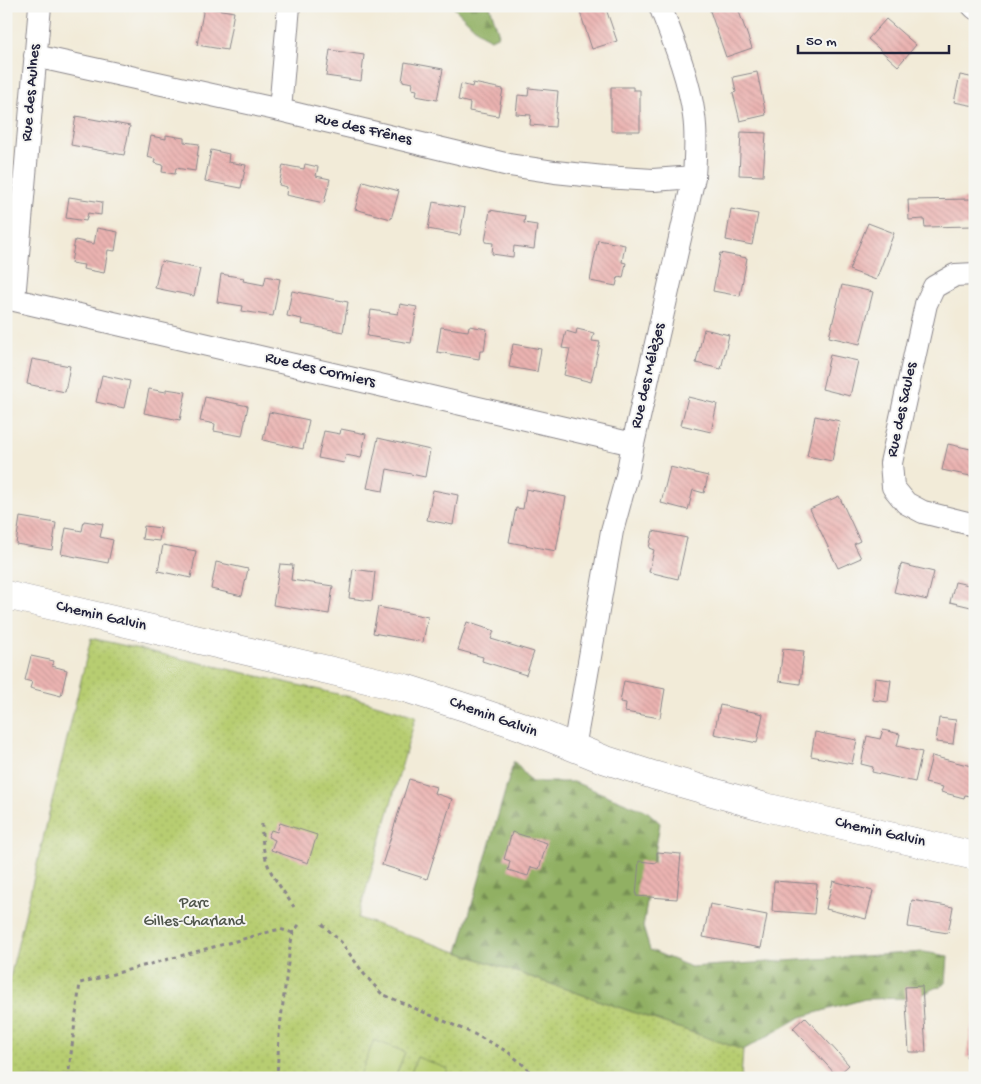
<svg xmlns="http://www.w3.org/2000/svg" width="981" height="1084" viewBox="0 0 981 1084" font-family="'Gochi Hand',sans-serif">
	<style>
		.forest { fill: url(#forest-firs); stroke: #5a694f }
		.park { fill: url(#park-dots); stroke: #6c7856 }
		.pitch { fill: #b7cd71; stroke: #6c7856 }
		.building { fill: url(#building-back-hatch) }
		.lines { fill: none; stroke-linecap: round; stroke-linejoin: round }
		.street-casing { stroke: #8a868a; stroke-width: 24 }
		.secondary-casing { stroke: #8a868a; stroke-width: 29 }
		.path { stroke: #8a868a; stroke-width: 3; stroke-dasharray: 4 4; stroke-linecap: butt }
		.street { stroke: #fff; stroke-width: 22 }
		.secondary { stroke: #fff; stroke-width: 28 }
		.labels { text-anchor: middle; dominant-baseline: central; stroke-width: 4; stroke-linejoin: round; paint-order: stroke }
		.street-label { font-size: 16px; fill: #22223b; stroke: #f6f6f2 }
		.park-label { font-size: 16px; fill: #4f554b; stroke: #f6f6f2 }
	</style>
	<defs>
		<pattern id="forest-firs" width="22" height="20" patternUnits="userSpaceOnUse" patternTransform="scale(1.25)"><rect width="22" height="20" fill="#91b063"/><path d="M5 1l3.5 6h-7zM16 11l3.5 6h-7z" fill="#768f53"/></pattern>
		<pattern id="park-dots" width="8" height="8" patternUnits="userSpaceOnUse" patternTransform="scale(1.25)"><rect width="8" height="8" fill="#b7cd71"/><path d="M2 2h.1M6 6h.1" fill="none" stroke="#9db063" stroke-width="1.8" stroke-linecap="round"/></pattern>
		<pattern id="building-back-hatch" width="6" height="6" patternUnits="userSpaceOnUse" patternTransform="scale(1.25)"><rect width="6" height="6" fill="#ebb3b1"/><path d="M-1 5l2 2M0 0l6 6M5-1l2 2" fill="none" stroke="#c99a99"/></pattern>
	</defs>
	<rect width="100%" height="100%" fill="#f6f6f2"/>
	<filter id="ink" filterUnits="userSpaceOnUse"><feTurbulence type="fractalNoise" baseFrequency=".02" numOctaves="2"/><feDisplacementMap in="SourceGraphic" scale="10" xChannelSelector="R" yChannelSelector="G"/><feConvolveMatrix kernelMatrix="1 2 1 2 8 2 1 2 1" color-interpolation-filters="sRGB"/></filter>
	<filter id="wash" filterUnits="userSpaceOnUse"><feTurbulence type="fractalNoise" baseFrequency=".0096" numOctaves="4" result="noise"/><feDisplacementMap in="SourceGraphic" scale="20" xChannelSelector="R" yChannelSelector="G"/><feGaussianBlur stdDeviation="1.12" result="paint"/><feColorMatrix in="noise" values="0 0 0 0 0 0 0 0 0 0 0 0 0 0 0 0 0 1.4 0 .05"/><feComposite in="paint" operator="in"/></filter>
	<g filter="url(#wash)">
		<rect width="100%" height="100%" fill="#f2ebd8"/>
		<!-- forest -->
		<path class="forest" d="M 452,6 L 490,6 L 499,35 L 491,39 L 481,34 Z
			M 514,761 L 531,782 L 574,782 L 648,812 L 660,823 L 643,927 L 650,950 L 691,967 L 924,952 L 948,956 L 946,983 L 915,998 L 865,999 L 801,1017 L 743,1050 L 458,952 Z"/>
		<!-- park -->
		<path class="park" d="M 91,638 L 355,698 L 416,716 L 358,918 L 743,1050 L 741,1078 L 6,1078 L 6,994 Z"/>
		<!-- pitch -->
		<path class="pitch" d="M 374,1040 L 405,1052 L 395,1078 L 359,1078 Z
			M 417,1057 L 448,1069 L 445,1078 L 409,1078 Z"/>
		<g id="blocks">
			<!-- building -->
			<path class="building" d="M 578,6 L 600,6 L 601,11 L 606,9 L 617,41 L 592,49 Z
				M 725,6 L 737,6 L 752,48 L 726,57 L 710,11 Z
				M 204,7 L 234,12 L 227,50 L 197,45 Z
				M 886,19 L 916,45 L 898,66 L 868,39 Z
				M 330,50 L 364,55 L 361,81 L 326,76 Z
				M 405,62 L 443,69 L 437,100 L 416,96 L 417,90 L 412,89 L 413,83 L 402,81 Z
				M 757,72 L 766,115 L 740,121 L 733,93 L 736,92 L 733,77 Z
				M 960,75 L 975,78 L 975,106 L 954,102 Z
				M 473,83 L 503,89 L 498,116 L 469,111 L 470,103 L 458,100 L 461,84 L 472,87 Z
				M 611,87 L 633,87 L 633,90 L 640,90 L 640,131 L 611,131 Z
				M 529,88 L 558,91 L 555,127 L 530,125 L 531,115 L 516,114 L 518,95 L 528,96 Z
				M 76,116 L 130,126 L 124,155 L 71,145 Z
				M 741,132 L 766,133 L 763,176 L 739,175 Z
				M 166,135 L 184,138 L 184,142 L 199,144 L 195,171 L 176,168 L 175,174 L 162,172 L 163,165 L 154,163 L 155,159 L 147,157 L 151,136 L 166,139 Z
				M 211,150 L 229,154 L 228,162 L 246,165 L 241,188 L 205,181 Z
				M 305,164 L 318,167 L 316,176 L 330,179 L 324,203 L 286,195 L 287,187 L 279,185 L 283,165 L 304,169 Z
				M 363,181 L 399,191 L 391,219 L 355,209 Z
				M 69,197 L 102,202 L 101,215 L 88,213 L 86,221 L 66,218 Z
				M 972,199 L 973,226 L 925,227 L 924,219 L 909,220 L 908,200 Z
				M 433,202 L 465,208 L 460,235 L 428,229 Z
				M 731,209 L 758,214 L 752,245 L 726,240 Z
				M 490,210 L 525,216 L 524,223 L 537,225 L 534,249 L 514,246 L 513,257 L 492,254 L 493,243 L 485,242 Z
				M 868,223 L 894,233 L 876,280 L 849,270 Z
				M 97,228 L 118,232 L 115,251 L 108,250 L 104,273 L 83,269 L 84,265 L 71,263 L 75,240 L 94,244 Z
				M 598,240 L 625,245 L 622,262 L 626,263 L 623,278 L 618,277 L 616,286 L 590,281 Z
				M 720,253 L 747,258 L 740,296 L 713,291 Z
				M 161,261 L 200,269 L 194,296 L 155,288 Z
				M 221,274 L 244,278 L 243,281 L 264,285 L 266,276 L 280,279 L 273,316 L 242,311 L 243,306 L 217,302 Z
				M 842,285 L 873,292 L 860,344 L 829,337 Z
				M 292,291 L 348,302 L 343,332 L 301,324 L 302,319 L 287,316 Z
				M 400,304 L 417,307 L 411,343 L 367,336 L 371,310 L 398,314 Z
				M 469,326 L 487,329 L 484,351 L 480,351 L 479,359 L 437,352 L 441,327 L 468,331 Z
				M 577,329 L 594,333 L 592,341 L 600,342 L 591,382 L 564,375 L 570,349 L 562,348 L 566,331 L 576,334 Z
				M 704,329 L 729,335 L 721,369 L 696,363 Z
				M 513,344 L 541,349 L 537,372 L 509,367 Z
				M 830,355 L 858,361 L 850,396 L 822,389 Z
				M 32,359 L 70,366 L 65,392 L 27,384 Z
				M 102,375 L 130,381 L 124,408 L 96,402 Z
				M 149,389 L 166,392 L 166,389 L 186,392 L 180,420 L 144,413 Z
				M 205,397 L 248,406 L 242,436 L 214,431 L 215,424 L 200,421 Z
				M 688,397 L 717,404 L 711,432 L 681,425 Z
				M 269,412 L 309,420 L 303,449 L 263,440 Z
				M 815,416 L 840,421 L 832,461 L 807,456 Z
				M 341,429 L 366,434 L 361,458 L 346,455 L 344,463 L 318,458 L 324,431 L 340,434 Z
				M 378,438 L 430,450 L 425,477 L 387,469 L 383,491 L 367,488 Z
				M 948,444 L 975,450 L 975,477 L 942,470 Z
				M 670,467 L 708,476 L 704,493 L 693,490 L 688,510 L 661,503 Z
				M 526,489 L 566,497 L 556,551 L 509,542 L 516,508 L 523,509 Z
				M 433,490 L 458,495 L 453,525 L 427,520 Z
				M 839,496 L 860,541 L 854,544 L 861,558 L 838,568 L 810,509 Z
				M 20,517 L 56,523 L 52,550 L 16,544 Z
				M 84,521 L 103,524 L 100,537 L 113,540 L 108,563 L 61,554 L 66,528 L 82,531 Z
				M 144,526 L 161,528 L 159,541 L 142,539 Z
				M 653,531 L 687,538 L 678,579 L 649,572 L 654,550 L 649,548 Z
				M 163,545 L 196,551 L 191,578 L 158,571 Z
				M 216,562 L 248,569 L 242,596 L 211,589 Z
				M 280,564 L 293,565 L 291,580 L 333,586 L 329,614 L 273,605 Z
				M 901,564 L 934,572 L 927,600 L 894,592 Z
				M 353,569 L 375,572 L 372,601 L 349,598 Z
				M 970,580 L 975,582 L 975,608 L 950,602 L 955,582 L 969,585 Z
				M 378,607 L 428,617 L 423,642 L 373,633 Z
				M 467,622 L 494,631 L 491,639 L 534,652 L 526,675 L 482,661 L 483,657 L 458,650 Z
				M 783,649 L 804,651 L 800,684 L 779,681 Z
				M 31,656 L 54,661 L 52,666 L 67,670 L 61,696 L 30,688 L 32,682 L 25,680 Z
				M 875,678 L 891,680 L 888,702 L 873,700 Z
				M 624,681 L 665,689 L 660,718 L 625,712 L 626,703 L 620,702 Z
				M 720,705 L 763,714 L 757,743 L 714,734 Z
				M 939,718 L 956,720 L 953,744 L 936,742 Z
				M 883,730 L 900,734 L 897,746 L 922,752 L 915,782 L 872,772 L 873,767 L 861,764 L 867,736 L 880,739 Z
				M 815,732 L 857,740 L 852,764 L 811,756 Z
				M 932,756 L 975,767 L 975,797 L 965,795 L 964,798 L 941,792 L 943,787 L 925,783 Z
				M 409,779 L 436,787 L 434,793 L 452,799 L 427,879 L 382,865 Z
				M 280,823 L 317,835 L 308,863 L 271,850 L 275,840 L 268,837 L 271,830 L 277,832 Z
				M 512,832 L 547,843 L 539,869 L 531,867 L 528,876 L 508,870 L 510,861 L 504,859 Z
				M 657,852 L 681,854 L 677,899 L 636,896 L 639,861 L 657,863 Z
				M 774,881 L 817,884 L 814,914 L 772,911 Z
				M 833,881 L 873,891 L 866,919 L 826,909 Z
				M 912,900 L 953,907 L 948,933 L 908,927 Z
				M 710,904 L 767,915 L 761,948 L 703,937 Z
				M 922,986 L 926,1052 L 909,1052 L 905,987 Z
				M 974,1013 L 975,1013 L 975,1058 L 966,1057 Z
				M 805,1017 L 849,1065 L 837,1076 L 793,1028 Z"/>
		</g>
	</g>
	<g filter="url(#ink)">
		<use href="#blocks" fill-opacity="0" stroke="#8a868a" stroke-width="1"/>
		<g class="lines">
			<defs>
				<path id="street" d="M 973,6 L 975,8
					M 35,56 L 280,110 L 509,165 L 555,172 L 604,177 L 653,180 L 694,177
					M 280,110 L 289,6
					M 975,274 L 955,275 L 934,287 L 926,304 L 891,463 L 893,487 L 906,503 L 923,512 L 975,525
					M 6,298 L 633,444
					M 14,299 L 40,6
					M 574,748 L 612,531 L 627,476 L 633,444 L 694,177 C 695,157 697,136 694,116 C 689,78 674,42 660,6"/>
				<path id="secondary" d="M 6,595 L 405,688 L 480,712 L 521,726 L 603,759 L 653,775 L 765,807 L 975,856"/>
			</defs>
			<!-- street casing -->
			<use href="#street" class="street-casing"/>
			<!-- secondary casing -->
			<use href="#secondary" class="secondary-casing"/>
			<!-- path -->
			<path class="path" d="M 262,824 C 261,838 264,857 270,870 C 277,883 286,895 294,907
				M 322,924 L 341,942 L 364,974 L 382,994 L 474,1034 L 508,1052 L 527,1068 L 533,1078
				M 68,1078 L 80,983 L 280,929 L 293,933
				M 277,1078 L 279,1035 L 290,947 L 293,933 L 301,922"/>
			<!-- street -->
			<use href="#street" class="street"/>
			<!-- secondary -->
			<use href="#secondary" class="secondary"/>
		</g>
	</g>
	<g class="labels">
		<!-- street labels -->
		<g class="street-label">
			<text transform="translate(32 93) rotate(-85)">Rue des Aulnes</text>
			<text transform="translate(363 130) rotate(13)">Rue des Frênes</text>
			<text transform="translate(320 371) rotate(13)">Rue des Cormiers</text>
			<text transform="translate(649 376) rotate(-77)">Rue des Mélèzes</text>
			<text transform="translate(903 410) rotate(-78)">Rue des Saules</text>
			<text transform="translate(101 617) rotate(13)">Chemin Galvin</text>
			<text transform="translate(493 718) rotate(20)">Chemin Galvin</text>
			<text transform="translate(880 833) rotate(13)">Chemin Galvin</text>
		</g>
		<!-- park labels -->
		<g class="park-label">
			<text x="194" y="904">Parc<tspan x="194" dy="18">Gilles-Charland</tspan></text>
		</g>
	</g>
	<!-- margin -->
	<rect width="981" height="1084" fill="none" stroke="#f6f6f2" stroke-width="25"/>
	<!-- scale -->
	<path d="M798 45v8h151v-8" fill="none" stroke="#22223b" stroke-width="2.5"/>
	<text x="806" y="45" font-size="15" fill="#22223b" stroke="#f6f6f2" stroke-width="4" paint-order="stroke">50 m</text>
</svg>
